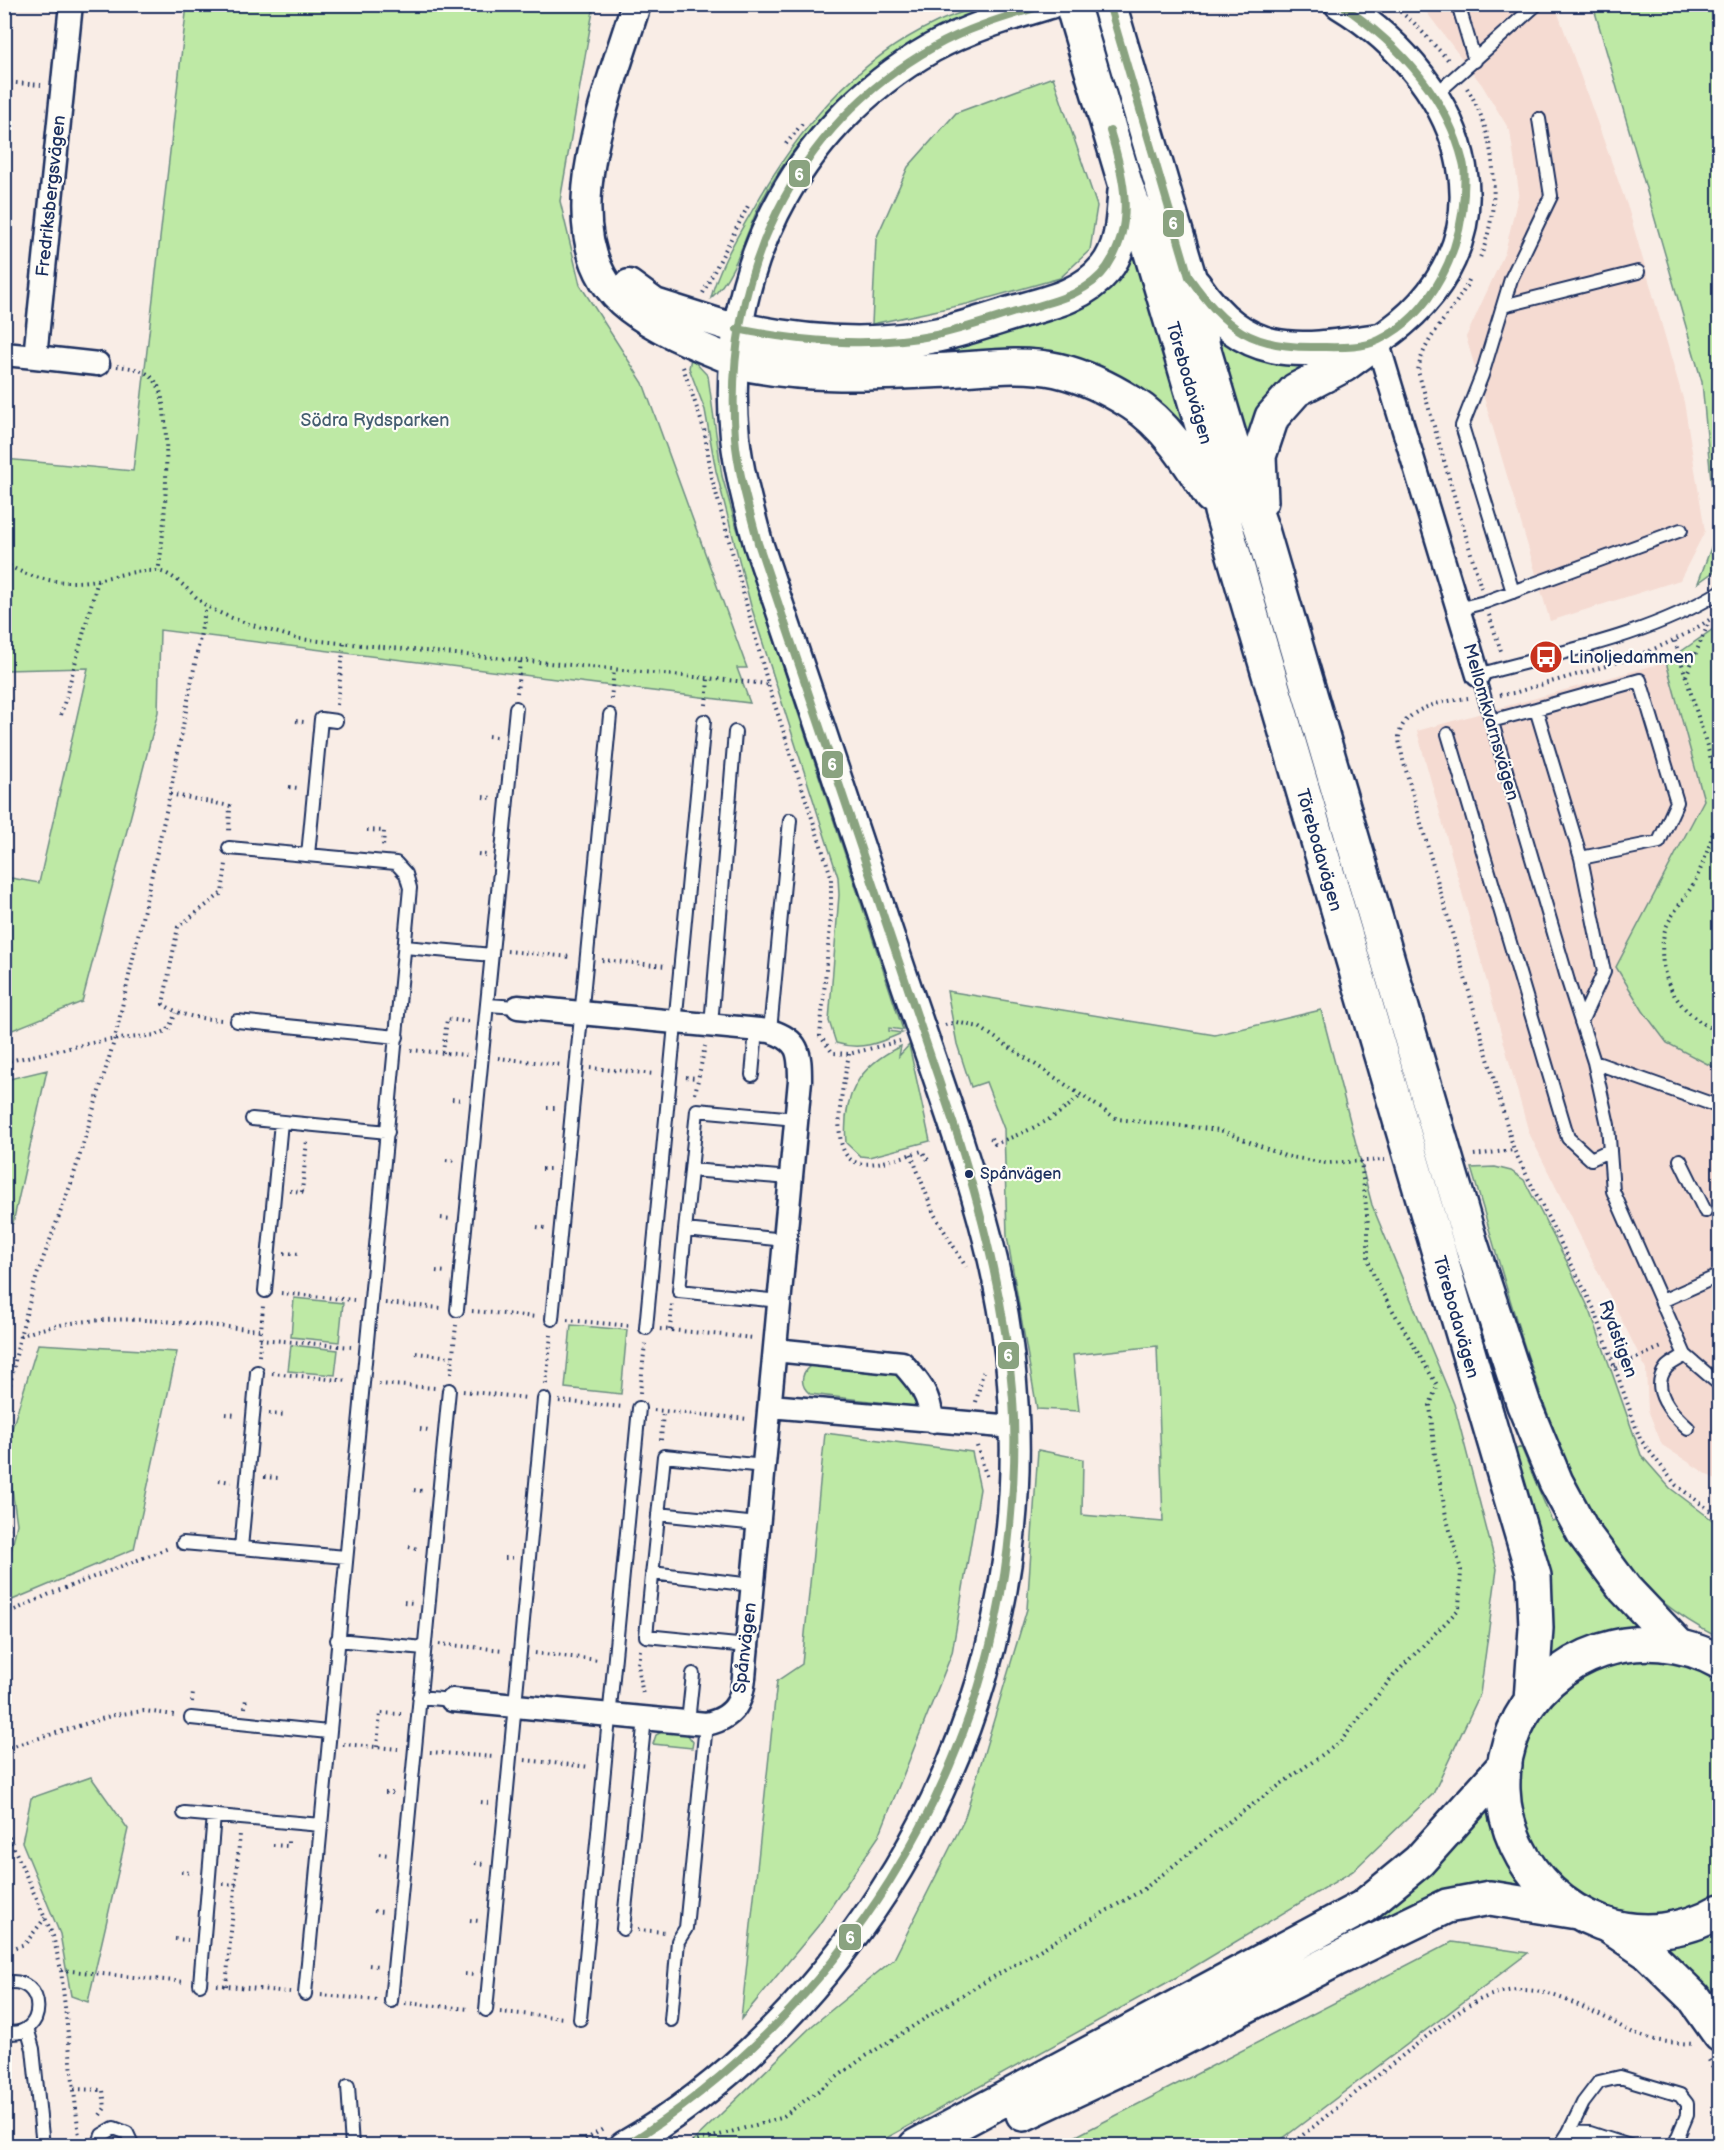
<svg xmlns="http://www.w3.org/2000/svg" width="1724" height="2150" viewBox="0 0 1724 2150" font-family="'Balsamiq Sans',sans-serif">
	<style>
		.built { fill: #f5dbd2 }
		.green { fill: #bee9a5; stroke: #6c8c82; stroke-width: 1.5 }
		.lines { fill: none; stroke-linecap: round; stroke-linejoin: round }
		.service-casing { stroke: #1b2f5e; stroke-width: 16 }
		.minor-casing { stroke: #1b2f5e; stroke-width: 27 }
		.tertiary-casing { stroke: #1b2f5e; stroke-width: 33 }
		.secondary-casing { stroke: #1b2f5e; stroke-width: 38 }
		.trunk-casing { stroke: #1b2f5e; stroke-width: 38 }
		.path { stroke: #1b2f5e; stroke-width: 4; stroke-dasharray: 1.5 4.5; stroke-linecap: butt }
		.service { stroke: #fdfcf7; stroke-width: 12 }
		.minor { stroke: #fdfcf7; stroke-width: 22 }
		.tertiary { stroke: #fdfcf7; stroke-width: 28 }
		.secondary { stroke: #fdfcf7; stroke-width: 33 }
		.trunk { stroke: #fdfcf7; stroke-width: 33 }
		.bus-1-casing { stroke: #fdfcf7; stroke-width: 12 }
		.bus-1 { stroke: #8aa380; stroke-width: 8 }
		.bus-dot { fill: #1b2f5e; stroke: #fdfcf7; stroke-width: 2 }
		.labels { text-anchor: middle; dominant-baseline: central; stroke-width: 4.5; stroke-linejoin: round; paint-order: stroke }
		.bus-label { font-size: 16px; fill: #1b2f5e; stroke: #fdfcf7; text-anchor: start }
		.street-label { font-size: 18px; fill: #1b2f5e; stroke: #fdfcf7 }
		.park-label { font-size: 18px; fill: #445e70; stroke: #fdfcf7 }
		.poi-label { font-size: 18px; fill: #1b2f5e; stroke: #fdfcf7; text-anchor: start }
		.line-badge { stroke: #fdfcf7; stroke-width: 2 }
		.badge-label { font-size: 16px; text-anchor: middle; font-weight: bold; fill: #fff }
	</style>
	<rect width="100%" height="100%" fill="#f9ede6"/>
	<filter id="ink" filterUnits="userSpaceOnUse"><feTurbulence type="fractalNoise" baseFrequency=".0167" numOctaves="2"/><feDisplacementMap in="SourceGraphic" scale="12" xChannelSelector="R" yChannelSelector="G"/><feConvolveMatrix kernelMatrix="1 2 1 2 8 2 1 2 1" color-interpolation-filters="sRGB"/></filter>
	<g filter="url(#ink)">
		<!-- built -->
		<path class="built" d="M 1421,5 L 1555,5 L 1628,208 L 1684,402 L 1705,531 L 1680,580 L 1550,621 L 1466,337 L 1505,252 L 1519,192 L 1510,131 L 1482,85 Z
			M 1666,662 L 1704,800 L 1616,967 L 1667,1043 L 1719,1070 L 1719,1482 L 1662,1445 L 1648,1410 L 1646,1369 L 1529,1133 L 1417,731 Z"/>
		<!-- green -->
		<path class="green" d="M 187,5 L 594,5 L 560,201 L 580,285 L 643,383 L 747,668 L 737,668 L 750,703 L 160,630 L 158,712 L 82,1002 L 5,1033 L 5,877 L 39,883 L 88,668 L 5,670 L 5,459 L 133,471 Z
			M 984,5 L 991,7 C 893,44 811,108 761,202 C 745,233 737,275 711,298 C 718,268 736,239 752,211 C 796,132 853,61 937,22 C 952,15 969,10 984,5 Z
			M 1593,5 L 1719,5 L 1720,567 L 1698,583 L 1716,534 L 1702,382 Z
			M 1053,77 L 1097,206 L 1090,250 L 1060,278 L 967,304 L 872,324 L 876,239 L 908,167 L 956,113 Z
			M 1132,242 L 1188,431 L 1183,434 L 1128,389 L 891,358 L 1007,326 Z
			M 1224,340 L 1331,356 L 1249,447 L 1216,346 Z
			M 691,358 L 708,376 L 722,476 L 735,522 L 903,1030 L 889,1028 L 889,1031 L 902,1033 C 879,1043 861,1051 836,1043 L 829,1021 L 839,895 L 838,877 L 751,606 L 716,471 L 705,410 L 689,368 Z
			M 1719,625 L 1719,1070 L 1667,1043 L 1643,1011 L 1616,967 L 1704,800 L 1666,662 Z
			M 947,991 L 1215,1035 L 1321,1010 L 1372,1205 L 1454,1404 L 1497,1569 L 1480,1694 L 1433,1794 L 1353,1871 L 1177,1977 L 874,2145 L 689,2145 L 813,2025 L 894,1959 L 964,1820 L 1027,1609 L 1038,1450 L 1083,1459 L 1082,1515 L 1163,1522 L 1157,1346 L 1073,1355 L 1079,1411 L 1037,1409 L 1007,1236 L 1004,1129 L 986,1082 L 971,1087 L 957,1044 Z
			M 909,1045 L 930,1141 L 869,1157 L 860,1156 L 846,1143 C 842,1096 858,1066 901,1046 L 899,1056 Z
			M 47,1070 L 13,1223 L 5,1224 L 5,1080 Z
			M 1495,1167 L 1511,1171 L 1524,1180 L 1567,1262 L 1591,1313 L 1641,1455 L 1670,1488 L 1719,1525 L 1719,1638 C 1678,1617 1644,1591 1614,1554 C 1595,1531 1582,1497 1570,1470 C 1528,1372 1502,1270 1471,1168 Z
			M 294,1298 L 343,1303 L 339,1342 L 291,1337 Z
			M 571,1325 L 627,1330 L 621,1394 L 565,1388 Z
			M 38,1344 L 177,1352 L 134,1549 L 5,1603 L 5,1580 L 17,1524 L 6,1448 Z
			M 291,1345 L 338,1350 L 335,1375 L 288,1371 Z
			M 815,1363 L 898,1372 L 921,1407 L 810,1394 C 798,1384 801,1370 815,1363 Z
			M 825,1433 L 972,1452 L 980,1489 L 952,1653 L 879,1836 L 818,1926 L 741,2019 L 777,1681 L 802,1664 Z
			M 1521,1447 L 1552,1521 L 1555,1520 C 1579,1562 1607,1595 1643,1627 L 1545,1664 L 1512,1451 Z
			M 1634,1655 L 1697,1665 L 1719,1678 L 1719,1895 L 1699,1907 L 1657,1918 L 1593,1907 L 1541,1868 L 1513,1787 L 1529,1724 L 1573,1676 Z
			M 665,1730 L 687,1734 L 693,1742 L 692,1748 L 653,1744 L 656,1735 Z
			M 91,1777 L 128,1829 L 88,2002 L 71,1996 L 60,1934 L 22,1842 L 31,1798 Z
			M 1486,1794 L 1526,1881 L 1520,1887 L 1318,1953 L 1315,1947 Z
			M 1719,1920 L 1719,2018 L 1656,1940 Z
			M 1452,1942 L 1528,1953 L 1274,2145 L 1059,2145 Z"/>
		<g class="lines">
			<defs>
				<path id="service" d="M 1458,4 L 1475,61
					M 1434,96 L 1537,4
					M 1503,306 L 1638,272
					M 1513,592 L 1462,426 L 1482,375 L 1511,279 L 1551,196 L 1539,119
					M 1720,592 C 1646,637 1560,652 1478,675 L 1568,981 L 1594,1062 L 1608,1125 L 1613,1191 L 1685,1355 L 1720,1385
					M 1458,609 L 1485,602 L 1681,530
					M 1536,709 L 1640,680 L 1677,802 L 1659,842 L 1581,858
					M 1491,721 L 1536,709 L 1581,858 L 1604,972 L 1581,1022
					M 1448,734 L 1568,1138 L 1591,1159 L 1610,1150
					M 229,848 L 396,863 L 406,874 L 410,888 L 305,1994
					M 308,855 L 321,719 L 336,721
					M 405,947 L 492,955
					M 488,1005 L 518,1007
					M 237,1021 L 397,1037
					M 711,1025 L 735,732
					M 770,1031 L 790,820
					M 1594,1062 L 1720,1107
					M 752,1075 L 756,1030
					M 252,1119 L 388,1132
					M 1680,1160 L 1705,1211
					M 691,1170 L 791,1178
					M 685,1230 L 786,1240
					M 265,1291 L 281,1122
					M 780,1301 L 679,1291 L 697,1110 L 796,1119
					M 1662,1301 L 1720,1275
					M 457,1310 L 516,708
					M 552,1319 L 610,715
					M 646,1328 L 704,721
					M 1685,1355 C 1680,1359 1670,1363 1666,1368 C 1649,1390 1673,1415 1688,1428
					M 658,1514 L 758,1524
					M 183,1543 L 346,1557
					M 241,1548 L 257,1372
					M 652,1573 L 752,1585
					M 337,1640 L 424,1648
					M 747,1646 L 646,1636 L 664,1456 L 764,1466
					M 419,1697 L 452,1700
					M 191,1718 L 328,1732
					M 688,1722 L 693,1674
					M 184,1813 L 321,1825
					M 623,1929 L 645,1718
					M 4,1983 C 48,1973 49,2041 4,2032
					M 200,1984 L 214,1815
					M 391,2001 L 449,1390
					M 486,2010 L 544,1399
					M 580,2019 L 639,1408
					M 671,2020 L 678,1941 L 686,1928 L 706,1724
					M 27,2028 L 33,2049 L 43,2146
					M 348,2086 L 352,2146
					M 1569,2132 L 1583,2103 L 1599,2082 L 1620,2077 L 1680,2095 L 1687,2104 L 1687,2115 L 1674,2146
					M 98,2146 L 102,2135 L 114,2128 L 127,2133 L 133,2146
					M 1560,2146 L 1569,2132 L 1590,2133 L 1630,2146"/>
				<path id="minor" d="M 1377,341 L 1478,675
					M 4,354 L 35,357 L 71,4
					M 35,357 L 98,364
					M 775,1350 L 902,1363 C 919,1382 930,1395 932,1421
					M 770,1406 L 1014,1427
					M 452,1700 L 706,1724 C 749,1715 742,1683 747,1646 L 800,1080 C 800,1052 799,1040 770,1031 L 518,1007"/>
				<path id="tertiary" d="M 636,4 C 611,89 542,241 629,308 C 660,332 699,346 734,361
					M 1339,4 C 1470,83 1523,246 1377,341
					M 629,284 L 655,303 L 737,329
					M 624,2146 C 737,2081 831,1979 898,1869 C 1013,1677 1043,1455 988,1240 C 965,1150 932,1063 903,976 C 855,832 807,687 758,543 C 749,508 739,473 735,437 C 719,277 792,128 932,48 C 968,28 1010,16 1050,4"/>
				<path id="secondary" d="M 1607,1925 L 1647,1952 L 1693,1997 L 1720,2035"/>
				<path id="trunk" d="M 1072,4 L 1126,186 L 1149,246 L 1208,446 L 1221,511 L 1534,1576 L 1536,1628 L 1531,1701
					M 1109,4 L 1189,277 L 1203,347 L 1234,452 L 1262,530 L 1471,1244 L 1524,1405 L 1556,1482 L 1584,1534 L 1625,1589 L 1679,1646
					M 1194,285 C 1245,360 1293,353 1375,341
					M 737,329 C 802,343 871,349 937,335 C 964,329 990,320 1016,312 C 1048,303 1083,296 1105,269 C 1123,248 1123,217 1125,191
					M 734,361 C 803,378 878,373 948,370 C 983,368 1022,362 1057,370 C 1083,376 1110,389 1132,403 C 1166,424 1190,463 1211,496
					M 1261,501 L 1259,456 L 1272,417 L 1296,390 L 1344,365 L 1377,341
					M 1720,1662 C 1644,1620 1548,1651 1514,1731 C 1481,1808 1525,1895 1601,1923 C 1639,1937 1685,1932 1720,1911
					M 1023,2114 L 1162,2049 L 1335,1960 L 1447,1906 L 1490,1898 L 1577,1912
					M 916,2146 L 1363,1907 L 1419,1861 L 1505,1765"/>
			</defs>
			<!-- service casing -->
			<use href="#service" class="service-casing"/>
			<!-- minor casing -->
			<use href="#minor" class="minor-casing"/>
			<!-- tertiary casing -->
			<use href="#tertiary" class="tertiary-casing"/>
			<!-- secondary casing -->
			<use href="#secondary" class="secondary-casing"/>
			<!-- trunk casing -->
			<use href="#trunk" class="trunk-casing"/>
			<!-- path -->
			<path class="path" d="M 1391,4 L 1414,23 L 1450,62
				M 4,82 L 41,85
				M 1467,88 C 1498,137 1502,208 1479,260
				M 786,144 L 802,124
				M 1469,280 C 1455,312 1423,336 1418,371 L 1481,588
				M 703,293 L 749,204
				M 117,366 C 132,368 148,369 157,384 C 173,410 165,538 158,571
				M 683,367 L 704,429 L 712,478 L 768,684 L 831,876 L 831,915 L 820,1036 L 833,1053 L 849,1054 L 900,1041
				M 4,563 C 34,581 67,586 101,579 C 119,575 137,570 156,571 C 174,572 190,593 204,604 C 225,619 273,631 299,639 L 768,684
				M 1489,615 L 1502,654
				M 1675,641 L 1718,782 L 1720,797
				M 1686,676 L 1709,622
				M 517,693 L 520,661
				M 1500,695 L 1514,693 C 1583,671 1657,658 1716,615
				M 1468,698 C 1445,701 1402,707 1399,737 C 1399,744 1402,753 1403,760 L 1514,1150 L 1595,1311 L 1640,1439 L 1676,1485 L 1720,1518
				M 611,699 L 614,670
				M 337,705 L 344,643
				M 706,705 L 708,679
				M 61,715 L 98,580
				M 296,721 L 304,722
				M 488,736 L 497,737
				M 289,787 L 298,788
				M 170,794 L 230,806 L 229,833
				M 483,797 L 492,798
				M 1720,805 C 1715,829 1707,856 1696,879 C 1688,895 1667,918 1664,934 C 1655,979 1680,1015 1720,1033
				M 367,830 L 384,831 L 383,847
				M 478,854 L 486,855
				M 507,951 L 571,957
				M 602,960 L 666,966
				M 221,1020 C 199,1018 182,1017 163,1004 L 178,927 L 222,893 L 226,864
				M 945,1025 L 956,1022 L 979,1027 L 1117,1119 L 1220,1130 L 1285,1156 L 1326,1163 L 1385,1160
				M 411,1050 L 467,1055
				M 443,1053 L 447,1019 L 470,1022
				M 849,1054 C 845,1078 825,1155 858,1163 C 876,1167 905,1156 922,1151 L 928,1160
				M 498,1058 L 562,1065
				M 4,1062 L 101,1041 L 156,1035 L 168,1030 L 176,1013
				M 590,1068 L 655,1074
				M 686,1077 L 696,1078
				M 695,1094 L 705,1046
				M 452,1099 L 462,1100
				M 547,1108 L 556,1108
				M 991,1138 L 995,1144 C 1028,1131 1055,1120 1081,1095
				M 911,1154 L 934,1214 L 966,1267
				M 1474,1155 L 1514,1150
				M 446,1160 L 456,1161
				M 542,1169 L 550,1169
				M 290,1191 L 306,1192
				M 302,1192 L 307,1140
				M 441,1218 L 451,1219
				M 537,1227 L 545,1228
				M 284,1253 L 300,1254
				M 436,1271 L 446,1272
				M 281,1293 L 354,1300
				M 385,1303 L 441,1308
				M 472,1311 L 536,1317
				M 567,1320 L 632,1326
				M 660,1329 L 754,1338
				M 670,1330 L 672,1304
				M 20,1336 C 98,1307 181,1324 261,1330
				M 260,1339 L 351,1347
				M 416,1353 L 452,1357
				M 259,1356 L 263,1306
				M 1615,1367 L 1664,1346
				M 272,1373 L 348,1381
				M 451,1374 L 456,1325
				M 379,1384 L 435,1388
				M 546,1384 L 551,1335
				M 463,1391 L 527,1398
				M 640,1393 L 645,1343
				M 559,1401 L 623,1407
				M 976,1402 L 983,1372
				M 654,1410 L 748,1419
				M 4,1414 L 20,1336 L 37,1275 L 72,1181 L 115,1038 L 170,794 L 206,606
				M 226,1414 L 237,1415
				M 269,1414 L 285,1415
				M 420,1429 L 429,1430
				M 661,1440 L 663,1411
				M 977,1446 L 987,1478
				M 264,1477 L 278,1478
				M 219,1480 L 231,1482
				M 414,1490 L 423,1491
				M 4,1510 L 8,1527 L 4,1546
				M 409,1547 L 418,1549
				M 505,1558 L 513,1558
				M 404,1602 L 413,1603
				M 4,1615 L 52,1593 L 169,1548
				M 439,1644 L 503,1650
				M 640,1650 L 638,1664 L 643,1696
				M 535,1653 L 599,1660
				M 192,1702 L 193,1693
				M 245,1708 L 246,1698
				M 343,1744 L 398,1749
				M 377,1747 L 380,1713 L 401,1714
				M 4,1749 L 114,1715 L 144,1711 L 175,1715
				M 430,1752 L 494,1757
				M 525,1760 L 590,1767
				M 385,1793 L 395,1793
				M 481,1802 L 490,1803
				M 4,1826 L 53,1936 L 61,1970 L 80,2146
				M 273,1845 L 288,1846 L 288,1838
				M 379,1854 L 389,1855
				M 475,1863 L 484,1864
				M 181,1872 L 193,1873
				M 223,1884 L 240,1885
				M 374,1911 L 383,1912
				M 470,1920 L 479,1921
				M 638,1930 L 666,1932
				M 175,1939 L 188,1940
				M 4,1951 L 25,1944 L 45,1918
				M 369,1965 L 378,1966
				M 61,1970 L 185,1982
				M 465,1974 L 474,1975
				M 217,1985 L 290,1992
				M 226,1986 L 240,1834
				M 321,1995 L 377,2000
				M 405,2003 L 469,2009
				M 500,2012 L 565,2018
				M 1709,2060 L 1720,2081
				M 5,2082 L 9,2076 L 9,2048
				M 74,2089 L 103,2090 L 105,2108 L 100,2115
				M 575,2146 L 605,2128
				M 680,2146 L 781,2118 L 863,2058 L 959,1997 L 1144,1889 L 1231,1820 L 1340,1742 L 1394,1675 L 1459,1609 L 1461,1570 L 1446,1516 L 1435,1456 L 1430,1405 L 1437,1385 L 1377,1284 L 1368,1260 L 1368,1224 L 1361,1161
				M 1289,2146 L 1451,2017 C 1513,1973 1546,1989 1610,2020 C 1620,2026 1632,2033 1643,2037 C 1659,2042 1677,2043 1694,2044"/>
			<!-- service -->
			<use href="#service" class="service"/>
			<!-- minor -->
			<use href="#minor" class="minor"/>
			<!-- tertiary -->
			<use href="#tertiary" class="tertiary"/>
			<!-- secondary -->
			<use href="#secondary" class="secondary"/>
			<!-- trunk -->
			<use href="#trunk" class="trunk"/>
			<defs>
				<path id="bus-1" d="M 1109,4 L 1189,277 C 1226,329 1251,348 1316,347 C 1336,347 1361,349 1379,340 C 1433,314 1461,251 1464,194 C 1464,183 1466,172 1463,162 C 1446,94 1396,42 1340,4
					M 737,329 C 803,342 870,348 936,335 C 964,329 992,319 1019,311 C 1050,302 1088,295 1107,267 C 1136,224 1124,176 1110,131
					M 625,2146 C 841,2009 987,1782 1010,1526 C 1014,1484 1016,1441 1013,1399 C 1006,1310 985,1225 959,1140 L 758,543 C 749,508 738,473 735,437 C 723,278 792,127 934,47 C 969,27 1009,16 1048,4"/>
			</defs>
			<!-- bus-1 casing -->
			<use href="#bus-1" class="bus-1-casing"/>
			<!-- bus-1 -->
			<use href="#bus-1" class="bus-1"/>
		</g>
	</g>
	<!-- icons -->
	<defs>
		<symbol id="bus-disc" viewBox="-11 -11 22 22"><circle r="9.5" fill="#c8321e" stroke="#fdfcf7"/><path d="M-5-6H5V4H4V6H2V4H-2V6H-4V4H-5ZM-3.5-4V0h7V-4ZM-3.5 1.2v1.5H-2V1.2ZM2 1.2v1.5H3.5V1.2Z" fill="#fff"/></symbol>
	</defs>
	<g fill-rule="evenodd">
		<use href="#bus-disc" x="1527" y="638" width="38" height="38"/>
	</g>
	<!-- markers -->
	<circle class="bus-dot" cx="969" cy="1174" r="5"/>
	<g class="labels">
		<!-- bus labels -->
		<g class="bus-label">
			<text x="980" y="1174">Spånvägen</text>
		</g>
		<!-- street labels -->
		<g class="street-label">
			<text transform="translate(51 196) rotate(-84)">Fredriksbergsvägen</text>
			<text transform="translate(1189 383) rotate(74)">Törebodavägen</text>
			<text transform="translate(1491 722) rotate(74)">Mellomkvarnsvägen</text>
			<text transform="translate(1319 850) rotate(74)">Törebodavägen</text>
			<text transform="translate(1456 1317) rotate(74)">Törebodavägen</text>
			<text transform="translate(1618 1339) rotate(70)">Rydstigen</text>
			<text transform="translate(745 1648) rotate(-83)">Spånvägen</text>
		</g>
		<!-- park labels -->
		<g class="park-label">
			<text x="375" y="420">Södra Rydsparken</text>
		</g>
		<!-- poi labels -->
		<g class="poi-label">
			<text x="1569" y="657">Linoljedammen</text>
		</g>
	</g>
	<g class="line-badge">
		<rect x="788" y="159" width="23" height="29" rx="6" fill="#8aa380"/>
		<rect x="1162" y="209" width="23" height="29" rx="6" fill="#8aa380"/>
		<rect x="821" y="750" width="23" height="29" rx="6" fill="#8aa380"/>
		<rect x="997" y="1341" width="23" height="29" rx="6" fill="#8aa380"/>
		<rect x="838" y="1923" width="24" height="28" rx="6" fill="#8aa380"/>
	</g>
	<g class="badge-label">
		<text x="799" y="180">6</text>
		<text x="1173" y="229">6</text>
		<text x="832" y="770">6</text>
		<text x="1008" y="1361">6</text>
		<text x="850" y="1943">6</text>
	</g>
	<!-- margin -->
	<rect width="1724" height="2150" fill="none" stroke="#fdfcf7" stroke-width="24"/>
	<rect x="12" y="12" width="1700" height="2126" fill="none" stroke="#1b2f5e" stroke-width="2" filter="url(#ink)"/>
</svg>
